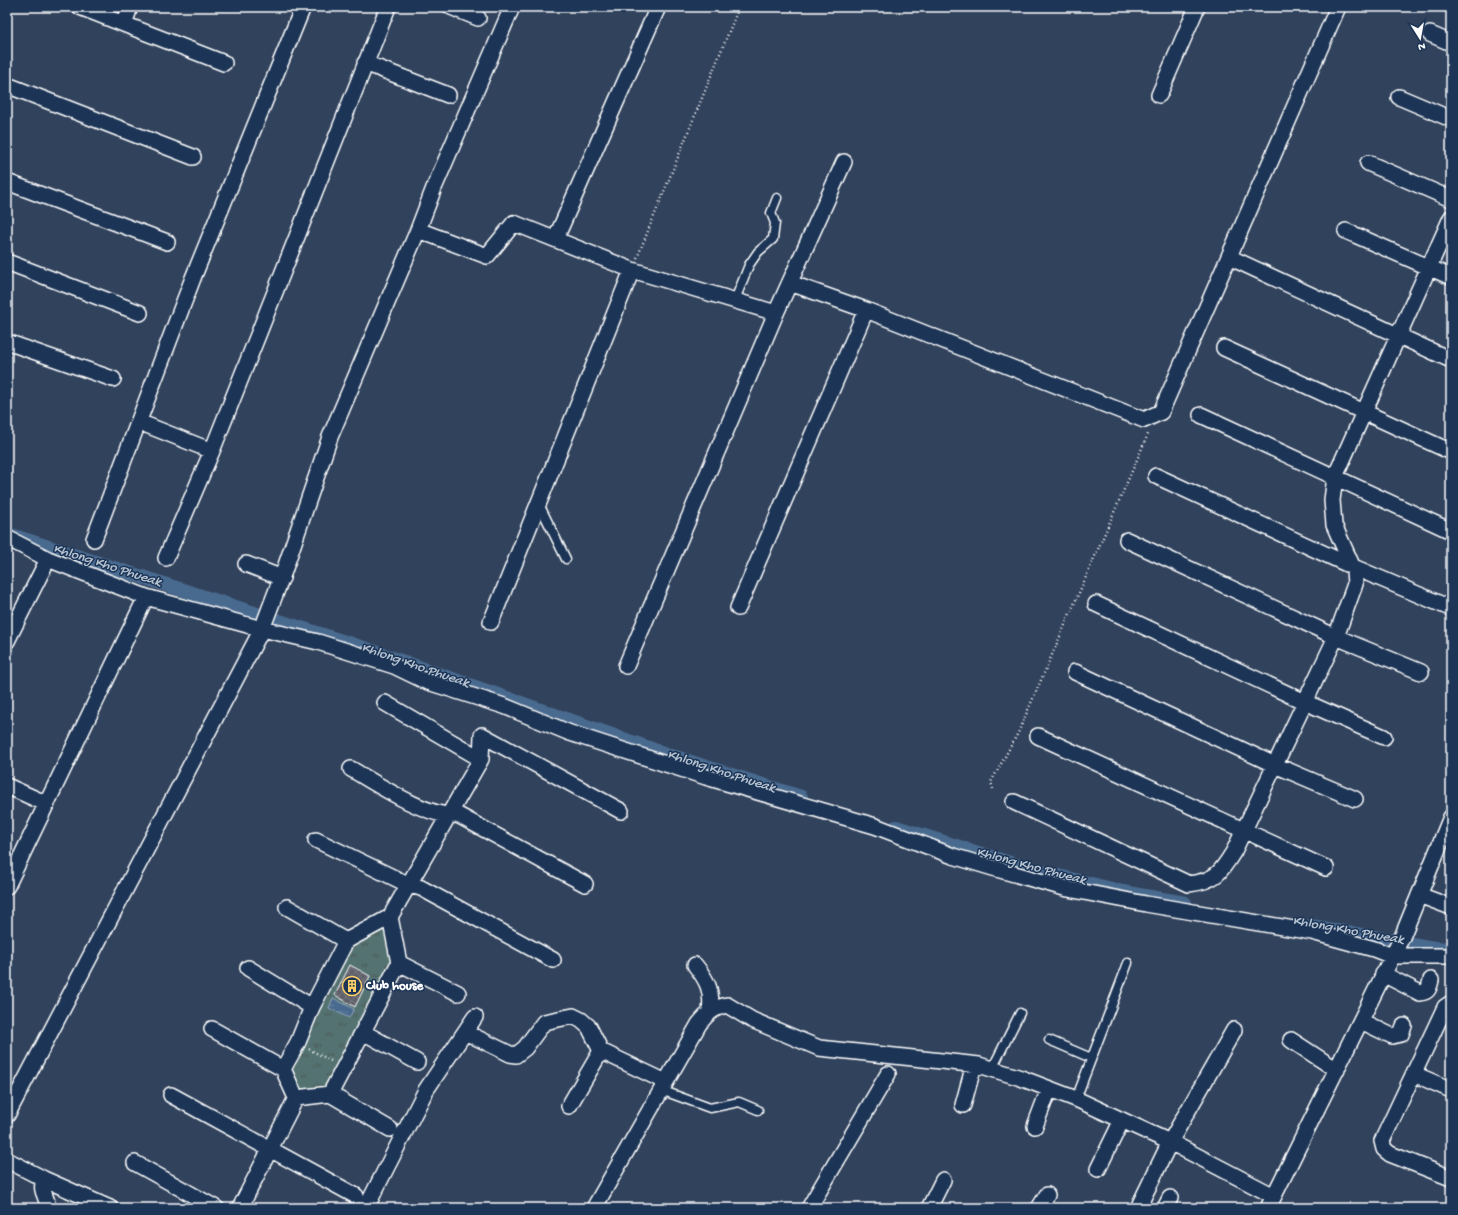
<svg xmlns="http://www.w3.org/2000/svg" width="1458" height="1215" viewBox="0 0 1458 1215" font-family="'Gochi Hand',sans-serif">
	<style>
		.park { fill: url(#park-tufts); stroke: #a9b8b8 }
		.water { fill: url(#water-ripples); stroke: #92a6bc }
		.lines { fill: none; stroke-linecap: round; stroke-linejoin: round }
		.canal { stroke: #496b8f; stroke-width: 14 }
		.building { fill: url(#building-cross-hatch); stroke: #fff }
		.lane-casing { stroke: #fff; stroke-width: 11 }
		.street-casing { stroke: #fff; stroke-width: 18 }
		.path { stroke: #fff; stroke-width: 2.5; stroke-dasharray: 1 3; stroke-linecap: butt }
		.lane { stroke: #1d3557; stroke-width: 8 }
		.street { stroke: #1d3557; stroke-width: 15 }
		.labels { text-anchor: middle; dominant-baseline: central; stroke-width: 3; stroke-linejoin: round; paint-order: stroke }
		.poi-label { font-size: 13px; font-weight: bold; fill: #fff; stroke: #1d3557; text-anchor: start }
		.water-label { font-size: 14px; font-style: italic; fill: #b6c4d2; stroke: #1d3557 }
	</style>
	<defs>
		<pattern id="park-tufts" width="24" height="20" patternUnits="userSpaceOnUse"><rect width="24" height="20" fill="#537271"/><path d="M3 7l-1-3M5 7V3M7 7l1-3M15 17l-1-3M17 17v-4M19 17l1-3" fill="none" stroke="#4e5959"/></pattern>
		<pattern id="water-ripples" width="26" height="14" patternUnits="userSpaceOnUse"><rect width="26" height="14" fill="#496b8f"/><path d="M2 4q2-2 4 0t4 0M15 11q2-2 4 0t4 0" fill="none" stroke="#6481a0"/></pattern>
		<pattern id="building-cross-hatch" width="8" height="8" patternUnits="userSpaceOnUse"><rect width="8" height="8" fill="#5f6069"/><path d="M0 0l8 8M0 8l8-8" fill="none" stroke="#777880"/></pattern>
	</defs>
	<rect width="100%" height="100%" fill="#31425c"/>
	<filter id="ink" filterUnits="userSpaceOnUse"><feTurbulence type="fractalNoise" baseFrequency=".025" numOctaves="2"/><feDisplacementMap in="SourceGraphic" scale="8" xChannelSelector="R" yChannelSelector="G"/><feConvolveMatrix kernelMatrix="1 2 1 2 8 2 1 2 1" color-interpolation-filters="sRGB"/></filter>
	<g filter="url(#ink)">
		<!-- park -->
		<path class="park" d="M 390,917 L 399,963 L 330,1094 L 296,1098 L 283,1069 L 346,941 Z"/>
		<!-- water -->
		<path class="water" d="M 333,998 L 354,1009 L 349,1018 L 329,1008 Z"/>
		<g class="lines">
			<!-- canal -->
			<path class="canal" d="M 14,536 L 370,650 L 672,756 L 801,797
				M 896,827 L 1026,868 L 1128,893 L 1185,903
				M 1311,926 L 1434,948 L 1451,949"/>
		</g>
		<!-- building -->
		<path class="building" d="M 350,965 L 370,976 L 355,1007 L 335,995 Z"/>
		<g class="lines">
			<defs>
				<path id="lane" d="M 735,300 L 749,265 L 758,252 L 773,239 L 775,223 L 771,213 L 777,198
					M 539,504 L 566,559
					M 1049,1040 L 1091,1058
					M 992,1069 L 1020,1013
					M 661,1090 L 710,1108 L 739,1102 L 758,1110
					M 1076,1099 L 1128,963"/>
				<path id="street" d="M 80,7 L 224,63
					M 451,7 L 478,18
					M 124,24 L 130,7
					M 1430,34 L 1451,43
					M 365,63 L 448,95
					M 7,85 L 193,157
					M 1159,95 L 1197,7
					M 1399,97 L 1451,119
					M 1368,163 L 1451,199
					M 7,182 L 167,242
					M 418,230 L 487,256 L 514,223 L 632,270 L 776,313
					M 1346,231 L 1451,277
					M 556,238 L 658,7
					M 1229,257 L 1451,360
					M 7,262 L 140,313
					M 790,283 L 866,310 L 1144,420 L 1161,412 L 1338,7
					M 7,342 L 113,379
					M 1224,348 L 1447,450
					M 1201,415 L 1451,531
					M 139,422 L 212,451
					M 1156,476 L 1351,566 L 1450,608
					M 7,538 L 48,559 L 146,597 L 262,629 L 318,642 L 394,666 L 425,681 L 504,706 L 570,733 L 706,777 L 875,826 L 953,856 L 993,868 L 1068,889 L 1146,904 L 1312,932 L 1374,949 L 1392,956 L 1451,956
					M 94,539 L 193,278 L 303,7
					M 1127,540 L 1336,637 L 1421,672
					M 166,558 L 212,451 L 388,7
					M 246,564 L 282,578
					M 1096,604 L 1305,702 L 1384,737
					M 738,608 L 866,310
					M 491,622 L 632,270
					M 7,641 L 48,559
					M 626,666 L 776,313 L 844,162
					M 1075,672 L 1275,765 L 1355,799
					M 385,703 L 481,759
					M 1038,736 L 1326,868
					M 351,769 C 377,784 429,819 458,815 L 585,884
					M 7,786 L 47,804
					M 1014,802 L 1189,884 C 1216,881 1221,872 1234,851 L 1336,637 L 1355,584 L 1354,570 L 1334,525 L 1332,500 L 1335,477 L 1451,218
					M 316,840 L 407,884 L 421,888 L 553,960
					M 7,886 L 146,597
					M 1419,895 L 1451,907
					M 287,907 L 346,941
					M 399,963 L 458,993
					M 695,965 C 707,980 713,991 710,1011
					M 248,968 L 312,1007
					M 1383,974 L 1420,993 C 1429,992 1429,988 1431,980
					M 1451,1003 L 1445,1007 L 1382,1141 L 1384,1149 L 1390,1154 L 1451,1178
					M 1361,1021 L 1392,1036 L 1401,1034 L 1404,1026
					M 212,1029 L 283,1069
					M 363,1032 L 417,1062
					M 465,1032 L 510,1054 L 516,1055 L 525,1048 L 544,1022 L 573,1016 L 581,1020 L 589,1027 L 601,1051 L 666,1082
					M 1291,1040 L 1337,1070
					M 1414,1074 L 1451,1090
					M 330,1094 L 390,1129
					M 171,1095 L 356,1196
					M 296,1098 L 283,1069 L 298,1042 L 312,1007 L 346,941 L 390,917 L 481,759 L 482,735 L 621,811
					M 296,1098 L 330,1094 L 399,963 L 390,917
					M 963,1105 L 974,1065
					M 569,1106 L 601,1051
					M 7,1115 L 262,629 L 284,571 L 330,437 L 418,230 L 434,188 L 512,7
					M 1035,1126 L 1049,1089
					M 7,1160 L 44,1179 L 110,1208
					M 135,1163 L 216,1208
					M 1098,1169 L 1122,1120
					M 44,1179 C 39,1194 49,1196 47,1208
					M 240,1208 L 296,1098
					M 366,1208 L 426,1090 L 475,1017
					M 594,1208 L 699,1024 C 708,1013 713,1008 727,1005 L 752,1020 L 819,1048 L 979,1065 L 1021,1078 L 1076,1099 L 1174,1144 L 1274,1196
					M 809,1208 L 888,1074
					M 929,1208 L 943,1180
					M 1039,1208 L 1047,1195
					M 1138,1208 L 1170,1142 L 1234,1030
					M 1165,1208 L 1170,1198
					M 1268,1208 L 1402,937 L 1451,817"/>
			</defs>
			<!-- lane casing -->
			<use href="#lane" class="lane-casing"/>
			<!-- street casing -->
			<use href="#street" class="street-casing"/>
			<!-- path -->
			<path class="path" d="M 637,258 L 739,7
				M 993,789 L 991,782 L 1018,733 L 1149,432
				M 309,1049 L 333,1062"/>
			<!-- lane -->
			<use href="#lane" class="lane"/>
			<!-- street -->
			<use href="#street" class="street"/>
		</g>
	</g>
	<!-- icons -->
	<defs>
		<symbol id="building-ring" viewBox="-11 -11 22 22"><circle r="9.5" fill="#1d3557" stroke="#ffd166" stroke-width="1.5"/><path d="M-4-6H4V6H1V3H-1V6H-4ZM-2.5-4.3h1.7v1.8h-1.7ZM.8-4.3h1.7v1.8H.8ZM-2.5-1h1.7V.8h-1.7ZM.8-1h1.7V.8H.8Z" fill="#ffd166"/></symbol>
	</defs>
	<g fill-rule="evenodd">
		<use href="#building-ring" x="341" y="975" width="22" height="22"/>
	</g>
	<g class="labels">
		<!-- poi labels -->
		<g class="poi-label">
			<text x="366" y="986">Club house</text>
		</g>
		<!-- water labels -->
		<g class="water-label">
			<text transform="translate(107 566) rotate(18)">Khlong Kho Phueak</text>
			<text transform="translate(415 666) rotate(19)">Khlong Kho Phueak</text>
			<text transform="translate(721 772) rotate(18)">Khlong Kho Phueak</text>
			<text transform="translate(1031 867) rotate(15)">Khlong Kho Phueak</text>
			<text transform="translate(1348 931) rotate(10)">Khlong Kho Phueak</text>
		</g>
	</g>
	<!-- margin -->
	<rect width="1458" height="1215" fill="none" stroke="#1d3557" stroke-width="24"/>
	<rect x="12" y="12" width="1434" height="1191" fill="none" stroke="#fff" stroke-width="1.5" filter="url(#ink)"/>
	<!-- north arrow -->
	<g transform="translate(1420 38) rotate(169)" stroke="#1d3557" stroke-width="3" paint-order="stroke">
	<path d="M0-3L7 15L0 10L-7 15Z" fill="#ffffff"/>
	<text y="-6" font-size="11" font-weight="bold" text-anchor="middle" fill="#ffffff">N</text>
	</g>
</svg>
